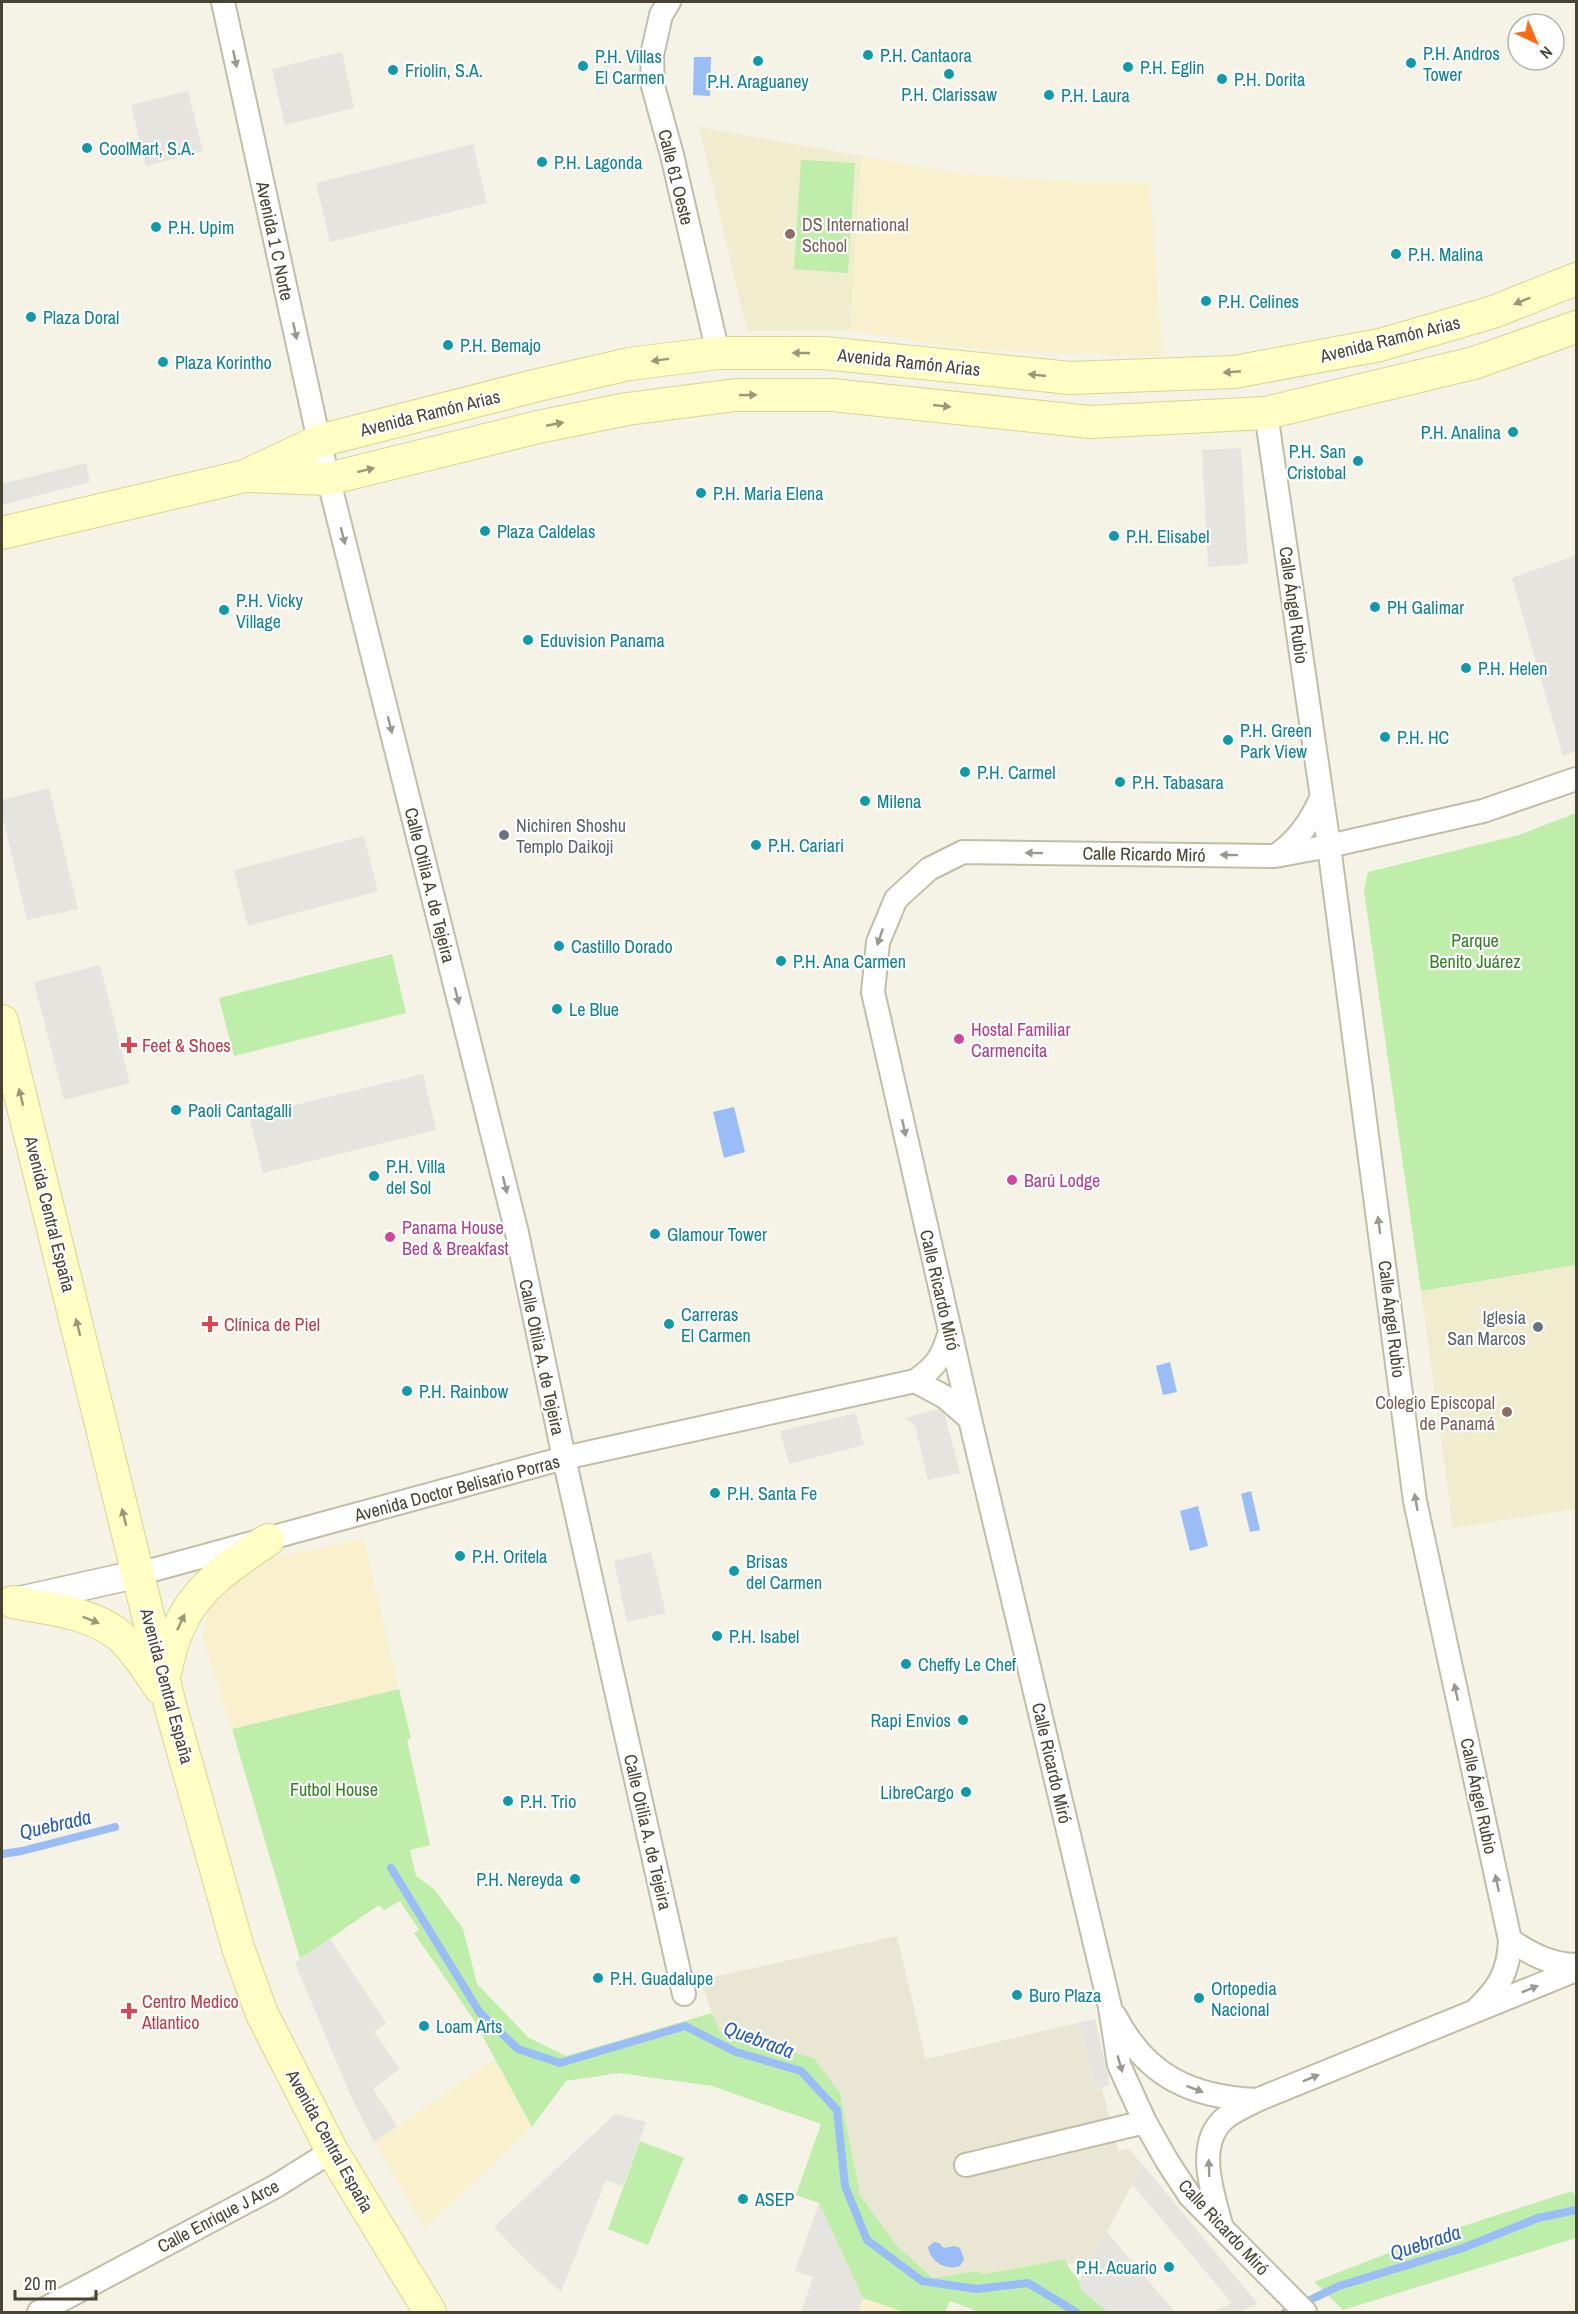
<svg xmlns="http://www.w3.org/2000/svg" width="1578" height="2314" viewBox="0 0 1578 2314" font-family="'Archivo Narrow',sans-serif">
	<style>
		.residential { fill: #e9e7d3 }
		.commercial { fill: #f9f0ce }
		.education { fill: #efedce }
		.green { fill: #bfedaa }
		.parking { fill: #e5e4de }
		.water { fill: #9bbdf7 }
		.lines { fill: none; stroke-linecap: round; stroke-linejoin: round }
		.stream { stroke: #9bbdf7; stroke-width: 8 }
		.minor-casing { stroke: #c1bea7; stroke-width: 26 }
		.tertiary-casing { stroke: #c1bea7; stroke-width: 30 }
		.secondary-casing { stroke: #d8d690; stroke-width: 34 }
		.minor { stroke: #fff; stroke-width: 22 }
		.tertiary { stroke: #fff; stroke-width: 27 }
		.secondary { stroke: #fffec5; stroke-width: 32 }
		.oneway { fill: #9a988f }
		.oneway2 { fill: #9a9875 }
		.culture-dot { fill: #0f9aa8; stroke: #fff; stroke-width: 2 }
		.education-dot { fill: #8d6e63; stroke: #fff; stroke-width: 2 }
		.worship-dot { fill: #6b7280; stroke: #fff; stroke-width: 2 }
		.hotel-dot { fill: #d1479c; stroke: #fff; stroke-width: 2 }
		.health-dot { fill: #e0444e; stroke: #fff; stroke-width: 2 }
		.labels { text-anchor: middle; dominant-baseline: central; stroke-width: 4.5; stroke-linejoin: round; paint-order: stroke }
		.culture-label { font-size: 18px; fill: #0d838f; stroke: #fff; text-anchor: start }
		.street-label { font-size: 18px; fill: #484434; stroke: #fff }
		.education-label { font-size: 18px; fill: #785e54; stroke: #fff; text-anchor: start }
		.worship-label { font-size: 18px; fill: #5b616d; stroke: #fff; text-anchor: start }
		.park-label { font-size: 18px; fill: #307f21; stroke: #fff }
		.hotel-label { font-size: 18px; fill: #b23c85; stroke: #fff; text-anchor: start }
		.health-label { font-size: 18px; fill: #be3a42; stroke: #fff; text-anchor: start }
		.water-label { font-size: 20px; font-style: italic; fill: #2359be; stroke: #fff }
	</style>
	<rect width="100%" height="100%" fill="#f4f3e5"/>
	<!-- residential -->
	<path class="residential" d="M 897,1936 L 926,2059 L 1073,2024 L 1081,2029 L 1095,2089 L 1102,2088 L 1118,2151 L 1129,2149 L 1143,2165 L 1092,2259 L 1067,2265 L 1066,2259 L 984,2274 L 975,2271 L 934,2278 L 896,2245 L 860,2195 L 840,2093 L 814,2058 L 719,2032 L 700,1980 Z"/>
	<!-- commercial -->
	<path class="commercial" d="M 861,156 L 971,175 L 1079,182 L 1150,182 L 1162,356 L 1015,352 L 943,345 L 850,330 Z
		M 364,1539 L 399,1689 L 232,1729 L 203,1639 L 205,1623 L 212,1603 L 232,1582 L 272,1558 Z
		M 495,2059 L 532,2127 L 425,2229 L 374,2142 Z
		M 863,2298 L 904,2312 L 858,2312 Z"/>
	<!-- education -->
	<path class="education" d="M 699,127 L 861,156 L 850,330 L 747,331 Z
		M 1576,1265 L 1576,1509 L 1453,1528 L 1421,1291 Z"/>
	<!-- green -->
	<path class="green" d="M 801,160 L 855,163 L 848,273 L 794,269 Z
		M 1576,813 L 1576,1265 L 1421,1291 L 1364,891 L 1368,872 L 1519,835 Z
		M 392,954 L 406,1013 L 234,1056 L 219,998 Z
		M 399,1689 L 411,1738 L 407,1740 L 430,1845 L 410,1850 L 416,1876 L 435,1890 L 463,1929 L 477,1984 L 529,2038 L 566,2056 L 712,2013 L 720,2032 L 814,2058 L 840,2093 L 860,2195 L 896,2245 L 933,2278 L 975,2271 L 984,2274 L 1066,2259 L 1067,2265 L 1079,2281 L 1081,2289 L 1108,2312 L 1062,2312 L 1059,2310 L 1050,2312 L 979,2312 L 950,2301 L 945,2312 L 904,2312 L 863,2298 L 819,2203 L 796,2195 L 821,2124 L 712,2086 L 619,2073 L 566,2081 L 532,2127 L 474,2020 L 414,1933 L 419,1930 L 400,1901 L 384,1910 L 379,1905 L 300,1959 L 232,1729 Z
		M 640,2141 L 684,2158 L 648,2245 L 608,2229 Z
		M 1572,2191 L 1576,2197 L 1576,2238 L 1343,2310 L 1314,2282 L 1432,2236 Z"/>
	<!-- parking -->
	<path class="parking" d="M 342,52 L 354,108 L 285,125 L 272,69 Z
		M 188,91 L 203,151 L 146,166 L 131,105 Z
		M 473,144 L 487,203 L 330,242 L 316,183 Z
		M 1241,448 L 1248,564 L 1208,567 L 1202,450 Z
		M 86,463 L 90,482 L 2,505 L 2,484 Z
		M 1576,555 L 1576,751 L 1563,756 L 1512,578 Z
		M 49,788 L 78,909 L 27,920 L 2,814 L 2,800 Z
		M 364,836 L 378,891 L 248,926 L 234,870 Z
		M 100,965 L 130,1083 L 64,1100 L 34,982 Z
		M 423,1074 L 436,1130 L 263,1173 L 249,1116 Z
		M 943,1408 L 960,1473 L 928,1480 L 915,1425 L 904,1418 Z
		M 856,1413 L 864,1445 L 789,1464 L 780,1431 Z
		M 651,1552 L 666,1613 L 627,1622 L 614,1561 Z
		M 330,1939 L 386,2023 L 374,2032 L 400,2069 L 373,2089 L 397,2126 L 374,2142 L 350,2094 L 295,1963 Z
		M 1095,2019 L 1110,2085 L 1095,2089 L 1081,2029 L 1073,2024 Z
		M 615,2114 L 646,2122 L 623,2186 L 606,2180 L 561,2292 L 528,2262 L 494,2227 Z
		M 1143,2165 L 1258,2304 L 1238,2312 L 1214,2312 L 1232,2303 L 1132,2184 Z
		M 819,2203 L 863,2298 L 858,2312 L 801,2312 L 813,2277 L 795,2271 Z
		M 1106,2231 L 1175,2312 L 1108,2312 L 1081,2289 L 1079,2281 Z"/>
	<!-- water -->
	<path class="water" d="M 694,57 L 711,57 L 710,96 L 693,95 Z
		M 734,1107 L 745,1152 L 724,1158 L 713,1112 Z
		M 1170,1362 L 1177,1392 L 1163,1395 L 1156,1366 Z
		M 1251,1491 L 1260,1530 L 1250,1532 L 1241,1494 Z
		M 1198,1506 L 1208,1546 L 1190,1551 L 1180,1511 Z
		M 934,2242 L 939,2243 L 944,2248 L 954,2246 L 960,2248 L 964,2259 L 960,2266 C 947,2271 930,2262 928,2247 Z"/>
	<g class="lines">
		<!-- stream -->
		<path class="stream" d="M 2,1854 L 22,1851 L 115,1827
			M 391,1868 L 480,2013 L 518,2049 L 560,2063 L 685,2026 L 736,2052 L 801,2071 L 837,2110 L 845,2186 L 867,2240 L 922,2281 L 976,2289 L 1028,2283 L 1076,2312
			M 1285,2312 L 1339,2286 L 1463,2248 L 1538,2218 L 1576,2210"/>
		<defs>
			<path id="minor" d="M 223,2 L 319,441 L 517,1233 L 564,1458 L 684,1994
				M 669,2 L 661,15 L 652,55 L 653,86 L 672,155 L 718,353
				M 1266,413 L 1329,846 L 1415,1501 L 1510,1940 C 1509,1973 1498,1989 1475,2011
				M 1277,855 C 1298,840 1311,822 1321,798
				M 915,1381 L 945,1397 L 970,1419
				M 138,1574 L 564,1458 L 915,1381 C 937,1366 943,1356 950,1331
				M 1510,1940 C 1531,1954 1551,1965 1576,1965
				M 1115,2016 C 1146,2076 1191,2097 1256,2100
				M 966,2165 L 1145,2122
				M 1221,2225 C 1213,2194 1195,2145 1224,2119 C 1233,2111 1246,2106 1257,2100 L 1576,1970
				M 39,2312 L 276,2186 L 332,2151
				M 1305,2312 L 1190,2196 L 1167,2161 L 1145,2122 L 1119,2065 L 1110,2007 L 970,1419 L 873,992 L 878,942 L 896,899 L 929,869 L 963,852 L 1275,856 L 1329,846 L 1483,811 L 1576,779"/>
			<path id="tertiary" d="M 17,1601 L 138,1574"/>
			<path id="secondary" d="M 249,476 L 328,479 L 538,427 L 627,409 L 736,395 L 832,395 L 1090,422 L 1266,413 L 1474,363 L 1576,327
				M 2,533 L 245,476 L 319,441 L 538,385 L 629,364 L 718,353 L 824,353 L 1070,378 L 1234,372 L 1380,345 L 1493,312 L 1576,279
				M 2,1021 L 169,1701 L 238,1948 L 262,2014 L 332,2151 L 430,2312
				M 13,1602 C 49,1609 91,1612 120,1636 C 136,1651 148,1670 160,1688
				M 164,1677 C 168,1660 171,1643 179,1627 C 197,1586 232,1564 268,1540"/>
		</defs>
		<!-- minor casing -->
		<use href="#minor" class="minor-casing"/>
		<!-- tertiary casing -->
		<use href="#tertiary" class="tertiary-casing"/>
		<!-- secondary casing -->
		<use href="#secondary" class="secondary-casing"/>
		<!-- minor -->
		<use href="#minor" class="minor"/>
		<!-- tertiary -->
		<use href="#tertiary" class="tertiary"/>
		<!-- secondary -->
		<use href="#secondary" class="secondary"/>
	</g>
	<!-- one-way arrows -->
	<defs><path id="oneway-solid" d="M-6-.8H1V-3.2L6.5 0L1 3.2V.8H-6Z" transform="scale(1.5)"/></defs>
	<g class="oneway">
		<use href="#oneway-solid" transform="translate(235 59) rotate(78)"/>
		<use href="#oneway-solid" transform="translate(295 331) rotate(78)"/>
		<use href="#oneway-solid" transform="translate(343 536) rotate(76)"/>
		<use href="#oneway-solid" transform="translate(390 725) rotate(76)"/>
		<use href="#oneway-solid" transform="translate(1034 853) rotate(-179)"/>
		<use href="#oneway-solid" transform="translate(1229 855) rotate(-179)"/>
		<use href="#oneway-solid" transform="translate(880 937) rotate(109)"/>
		<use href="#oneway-solid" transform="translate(457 996) rotate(76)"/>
		<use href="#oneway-solid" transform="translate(904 1128) rotate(78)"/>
		<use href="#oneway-solid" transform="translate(505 1185) rotate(76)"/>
		<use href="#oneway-solid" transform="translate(1379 1225) rotate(-98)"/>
		<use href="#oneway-solid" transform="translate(1416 1502) rotate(-100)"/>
		<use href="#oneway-solid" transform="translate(1456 1692) rotate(-102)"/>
		<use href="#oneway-solid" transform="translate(1497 1883) rotate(-102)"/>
		<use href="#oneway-solid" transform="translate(1530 1989) rotate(-22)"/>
		<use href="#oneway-solid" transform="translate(1120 2064) rotate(74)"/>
		<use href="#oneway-solid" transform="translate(1311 2078) rotate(-22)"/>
		<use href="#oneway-solid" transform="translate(1195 2089) rotate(21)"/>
		<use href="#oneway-solid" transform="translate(1209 2168) rotate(-92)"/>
	</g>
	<g class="oneway2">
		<use href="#oneway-solid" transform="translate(1522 301) rotate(158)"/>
		<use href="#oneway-solid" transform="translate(801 353) rotate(180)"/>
		<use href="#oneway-solid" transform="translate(660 360) rotate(173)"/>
		<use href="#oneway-solid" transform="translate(1232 372) rotate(175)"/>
		<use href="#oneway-solid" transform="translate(1037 375) rotate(-174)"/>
		<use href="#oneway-solid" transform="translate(748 395) rotate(-1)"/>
		<use href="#oneway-solid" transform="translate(942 406) rotate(6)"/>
		<use href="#oneway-solid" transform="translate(555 424) rotate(-11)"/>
		<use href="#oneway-solid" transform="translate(366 470) rotate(-14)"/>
		<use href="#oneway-solid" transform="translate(21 1097) rotate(-104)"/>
		<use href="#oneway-solid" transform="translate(78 1327) rotate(-104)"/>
		<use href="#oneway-solid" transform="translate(124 1517) rotate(-104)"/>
		<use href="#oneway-solid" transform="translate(91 1620) rotate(22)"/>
		<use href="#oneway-solid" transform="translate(181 1622) rotate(-65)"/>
	</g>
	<!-- markers -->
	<g class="culture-dot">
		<circle cx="868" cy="55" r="6"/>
		<circle cx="758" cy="61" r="6"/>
		<circle cx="1411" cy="63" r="6"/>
		<circle cx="583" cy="66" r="6"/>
		<circle cx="1128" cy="67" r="6"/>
		<circle cx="393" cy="70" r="6"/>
		<circle cx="949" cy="74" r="6"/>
		<circle cx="1222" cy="79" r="6"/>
		<circle cx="1049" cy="95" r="6"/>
		<circle cx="87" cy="148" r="6"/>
		<circle cx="542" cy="162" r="6"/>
		<circle cx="156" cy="227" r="6"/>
		<circle cx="1396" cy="254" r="6"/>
		<circle cx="1206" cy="301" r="6"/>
		<circle cx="31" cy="317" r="6"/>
		<circle cx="448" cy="345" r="6"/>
		<circle cx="163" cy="362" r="6"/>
		<circle cx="1513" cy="432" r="6"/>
		<circle cx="1358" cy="461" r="6"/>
		<circle cx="701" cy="493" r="6"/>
		<circle cx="485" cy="531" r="6"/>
		<circle cx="1114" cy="536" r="6"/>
		<circle cx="1375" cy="607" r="6"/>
		<circle cx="224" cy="610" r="6"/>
		<circle cx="528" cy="640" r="6"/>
		<circle cx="1466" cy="668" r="6"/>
		<circle cx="1385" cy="737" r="6"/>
		<circle cx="1228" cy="740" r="6"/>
		<circle cx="965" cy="772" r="6"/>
		<circle cx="1120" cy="782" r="6"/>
		<circle cx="865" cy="801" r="6"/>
		<circle cx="756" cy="845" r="6"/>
		<circle cx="559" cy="946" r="6"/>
		<circle cx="781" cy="961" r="6"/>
		<circle cx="557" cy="1009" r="6"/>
		<circle cx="176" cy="1110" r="6"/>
		<circle cx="374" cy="1176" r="6"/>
		<circle cx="655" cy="1234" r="6"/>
		<circle cx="669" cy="1324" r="6"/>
		<circle cx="407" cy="1391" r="6"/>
		<circle cx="715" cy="1493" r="6"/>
		<circle cx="460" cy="1556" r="6"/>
		<circle cx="734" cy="1571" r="6"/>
		<circle cx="717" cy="1636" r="6"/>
		<circle cx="906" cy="1664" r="6"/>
		<circle cx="963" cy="1720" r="6"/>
		<circle cx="966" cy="1792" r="6"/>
		<circle cx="508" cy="1801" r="6"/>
		<circle cx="575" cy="1879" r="6"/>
		<circle cx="598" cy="1978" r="6"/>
		<circle cx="1017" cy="1995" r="6"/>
		<circle cx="1199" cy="1998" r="6"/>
		<circle cx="424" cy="2026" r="6"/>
		<circle cx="743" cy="2199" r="6"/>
		<circle cx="1169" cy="2267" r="6"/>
	</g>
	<g class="education-dot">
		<circle cx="790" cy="234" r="6"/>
		<circle cx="1507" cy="1412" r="6"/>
	</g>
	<g class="worship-dot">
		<circle cx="504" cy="835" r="6"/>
		<circle cx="1538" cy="1327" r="6"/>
	</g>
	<g class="hotel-dot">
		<circle cx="959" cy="1039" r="6"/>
		<circle cx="1012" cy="1180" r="6"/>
		<circle cx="390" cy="1237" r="6"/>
	</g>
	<g class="health-dot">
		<path d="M126 1036h6v6h6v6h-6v6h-6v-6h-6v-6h6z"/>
		<path d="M207 1315h6v6h6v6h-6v6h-6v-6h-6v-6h6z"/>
		<path d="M126 2002h6v6h6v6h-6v6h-6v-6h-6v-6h6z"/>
	</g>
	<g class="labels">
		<!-- culture labels -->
		<g class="culture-label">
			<text x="1423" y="53">P.H. Andros<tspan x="1423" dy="21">Tower</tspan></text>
			<text x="880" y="55">P.H. Cantaora</text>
			<text x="595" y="56">P.H. Villas<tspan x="595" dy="21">El Carmen</tspan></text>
			<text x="1140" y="67">P.H. Eglin</text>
			<text x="405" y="70">Friolin, S.A.</text>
			<text x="1234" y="79">P.H. Dorita</text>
			<text x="758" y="81" text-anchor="middle">P.H. Araguaney</text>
			<text x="949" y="94" text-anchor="middle">P.H. Clarissaw</text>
			<text x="1061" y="95">P.H. Laura</text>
			<text x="99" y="148">CoolMart, S.A.</text>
			<text x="554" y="162">P.H. Lagonda</text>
			<text x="168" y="227">P.H. Upim</text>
			<text x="1408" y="254">P.H. Malina</text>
			<text x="1218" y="301">P.H. Celines</text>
			<text x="43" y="317">Plaza Doral</text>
			<text x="460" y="345">P.H. Bemajo</text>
			<text x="175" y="362">Plaza Korintho</text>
			<text x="1501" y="432" text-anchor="end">P.H. Analina</text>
			<text x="1346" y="451" text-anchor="end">P.H. San<tspan x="1346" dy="21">Cristobal</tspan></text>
			<text x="713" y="493">P.H. Maria Elena</text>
			<text x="497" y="531">Plaza Caldelas</text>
			<text x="1126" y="536">P.H. Elisabel</text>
			<text x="236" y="600">P.H. Vicky<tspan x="236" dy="21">Village</tspan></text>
			<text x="1387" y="607">PH Galimar</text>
			<text x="540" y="640">Eduvision Panama</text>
			<text x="1478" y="668">P.H. Helen</text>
			<text x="1240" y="730">P.H. Green<tspan x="1240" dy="21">Park View</tspan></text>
			<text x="1397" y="737">P.H. HC</text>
			<text x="977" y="772">P.H. Carmel</text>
			<text x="1132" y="782">P.H. Tabasara</text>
			<text x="877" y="801">Milena</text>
			<text x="768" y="845">P.H. Cariari</text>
			<text x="571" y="946">Castillo Dorado</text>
			<text x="793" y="961">P.H. Ana Carmen</text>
			<text x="569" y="1009">Le Blue</text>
			<text x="188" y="1110">Paoli Cantagalli</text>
			<text x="386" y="1166">P.H. Villa<tspan x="386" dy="21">del Sol</tspan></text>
			<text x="667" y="1234">Glamour Tower</text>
			<text x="681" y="1314">Carreras<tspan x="681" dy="21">El Carmen</tspan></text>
			<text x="419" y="1391">P.H. Rainbow</text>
			<text x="727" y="1493">P.H. Santa Fe</text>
			<text x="472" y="1556">P.H. Oritela</text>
			<text x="746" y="1561">Brisas<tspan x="746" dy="21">del Carmen</tspan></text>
			<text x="729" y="1636">P.H. Isabel</text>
			<text x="918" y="1664">Cheffy Le Chef</text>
			<text x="951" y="1720" text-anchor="end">Rapi Envios</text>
			<text x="954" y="1792" text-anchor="end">LibreCargo</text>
			<text x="520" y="1801">P.H. Trio</text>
			<text x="563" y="1879" text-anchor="end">P.H. Nereyda</text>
			<text x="610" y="1978">P.H. Guadalupe</text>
			<text x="1211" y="1988">Ortopedia<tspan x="1211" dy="21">Nacional</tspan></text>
			<text x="1029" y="1995">Buro Plaza</text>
			<text x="436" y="2026">Loam Arts</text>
			<text x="755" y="2199">ASEP</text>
			<text x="1157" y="2267" text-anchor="end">P.H. Acuario</text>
		</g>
		<!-- street labels -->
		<g class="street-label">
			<text transform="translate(676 177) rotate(76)">Calle 61 Oeste</text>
			<text transform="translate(275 241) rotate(78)">Avenida 1 C Norte</text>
			<text transform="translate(1390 339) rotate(-14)">Avenida Ramón Arias</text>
			<text transform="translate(909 362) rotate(6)">Avenida Ramón Arias</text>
			<text transform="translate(430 413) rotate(-14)">Avenida Ramón Arias</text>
			<text transform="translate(1294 605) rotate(82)">Calle Ángel Rubio</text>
			<text transform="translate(1144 854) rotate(1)">Calle Ricardo Miró</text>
			<text transform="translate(430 885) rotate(76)">Calle Otilia A. de Tejeira</text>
			<text transform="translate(50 1214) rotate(76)">Avenida Central España</text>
			<text transform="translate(940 1290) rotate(77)">Calle Ricardo Miró</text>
			<text transform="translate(1392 1319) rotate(83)">Calle Ángel Rubio</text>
			<text transform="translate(542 1357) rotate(78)">Calle Otilia A. de Tejeira</text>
			<text transform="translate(457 1488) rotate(-15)">Avenida Doctor Belisario Porras</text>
			<text transform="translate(167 1686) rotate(75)">Avenida Central España</text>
			<text transform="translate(1052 1763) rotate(77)">Calle Ricardo Miró</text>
			<text transform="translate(1479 1796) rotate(78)">Calle Ángel Rubio</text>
			<text transform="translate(648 1832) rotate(77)">Calle Otilia A. de Tejeira</text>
			<text transform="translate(330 2141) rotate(61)">Avenida Central España</text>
			<text transform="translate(218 2216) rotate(-28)">Calle Enrique J Arce</text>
			<text transform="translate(1224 2227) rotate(47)">Calle Ricardo Miró</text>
		</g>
		<!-- education labels -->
		<g class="education-label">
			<text x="802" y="224">DS International<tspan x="802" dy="21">School</tspan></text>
			<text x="1495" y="1402" text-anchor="end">Colegio Episcopal<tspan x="1495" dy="21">de Panamá</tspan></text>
		</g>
		<!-- worship labels -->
		<g class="worship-label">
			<text x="516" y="825">Nichiren Shoshu<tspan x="516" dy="21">Templo Daikoji</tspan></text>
			<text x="1526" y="1317" text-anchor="end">Iglesia<tspan x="1526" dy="21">San Marcos</tspan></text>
		</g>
		<!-- park labels -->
		<g class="park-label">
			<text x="1475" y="940">Parque<tspan x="1475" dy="21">Benito Juárez</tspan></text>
			<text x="334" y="1789">Futbol House</text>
		</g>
		<!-- hotel labels -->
		<g class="hotel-label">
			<text x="971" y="1029">Hostal Familiar<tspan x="971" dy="21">Carmencita</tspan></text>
			<text x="1024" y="1180">Barú Lodge</text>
			<text x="402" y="1227">Panama House<tspan x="402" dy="21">Bed &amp; Breakfast</tspan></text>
		</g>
		<!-- health labels -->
		<g class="health-label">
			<text x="142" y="1045">Feet &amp; Shoes</text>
			<text x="224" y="1324">Clínica de Piel</text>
			<text x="142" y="2001">Centro Medico<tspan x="142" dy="21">Atlantico</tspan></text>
		</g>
		<!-- water labels -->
		<g class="water-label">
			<text transform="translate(55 1824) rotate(-13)">Quebrada</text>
			<text transform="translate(759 2039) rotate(20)">Quebrada</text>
			<text transform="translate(1425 2242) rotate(-18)">Quebrada</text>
		</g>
	</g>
	<!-- border -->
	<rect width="1578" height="2314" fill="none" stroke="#484434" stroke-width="6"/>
	<!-- north arrow -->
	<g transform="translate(1536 42) rotate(136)"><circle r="28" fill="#ffffff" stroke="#b6b4ae" stroke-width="1.5"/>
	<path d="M0-4.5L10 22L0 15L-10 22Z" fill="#ff6b12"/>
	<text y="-9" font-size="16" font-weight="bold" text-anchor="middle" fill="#484434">N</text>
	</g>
	<!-- scale -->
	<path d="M15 2290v9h81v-9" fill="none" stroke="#484434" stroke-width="3"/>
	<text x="24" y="2290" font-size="18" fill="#484434" stroke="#ffffff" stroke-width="4.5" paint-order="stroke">20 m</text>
</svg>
